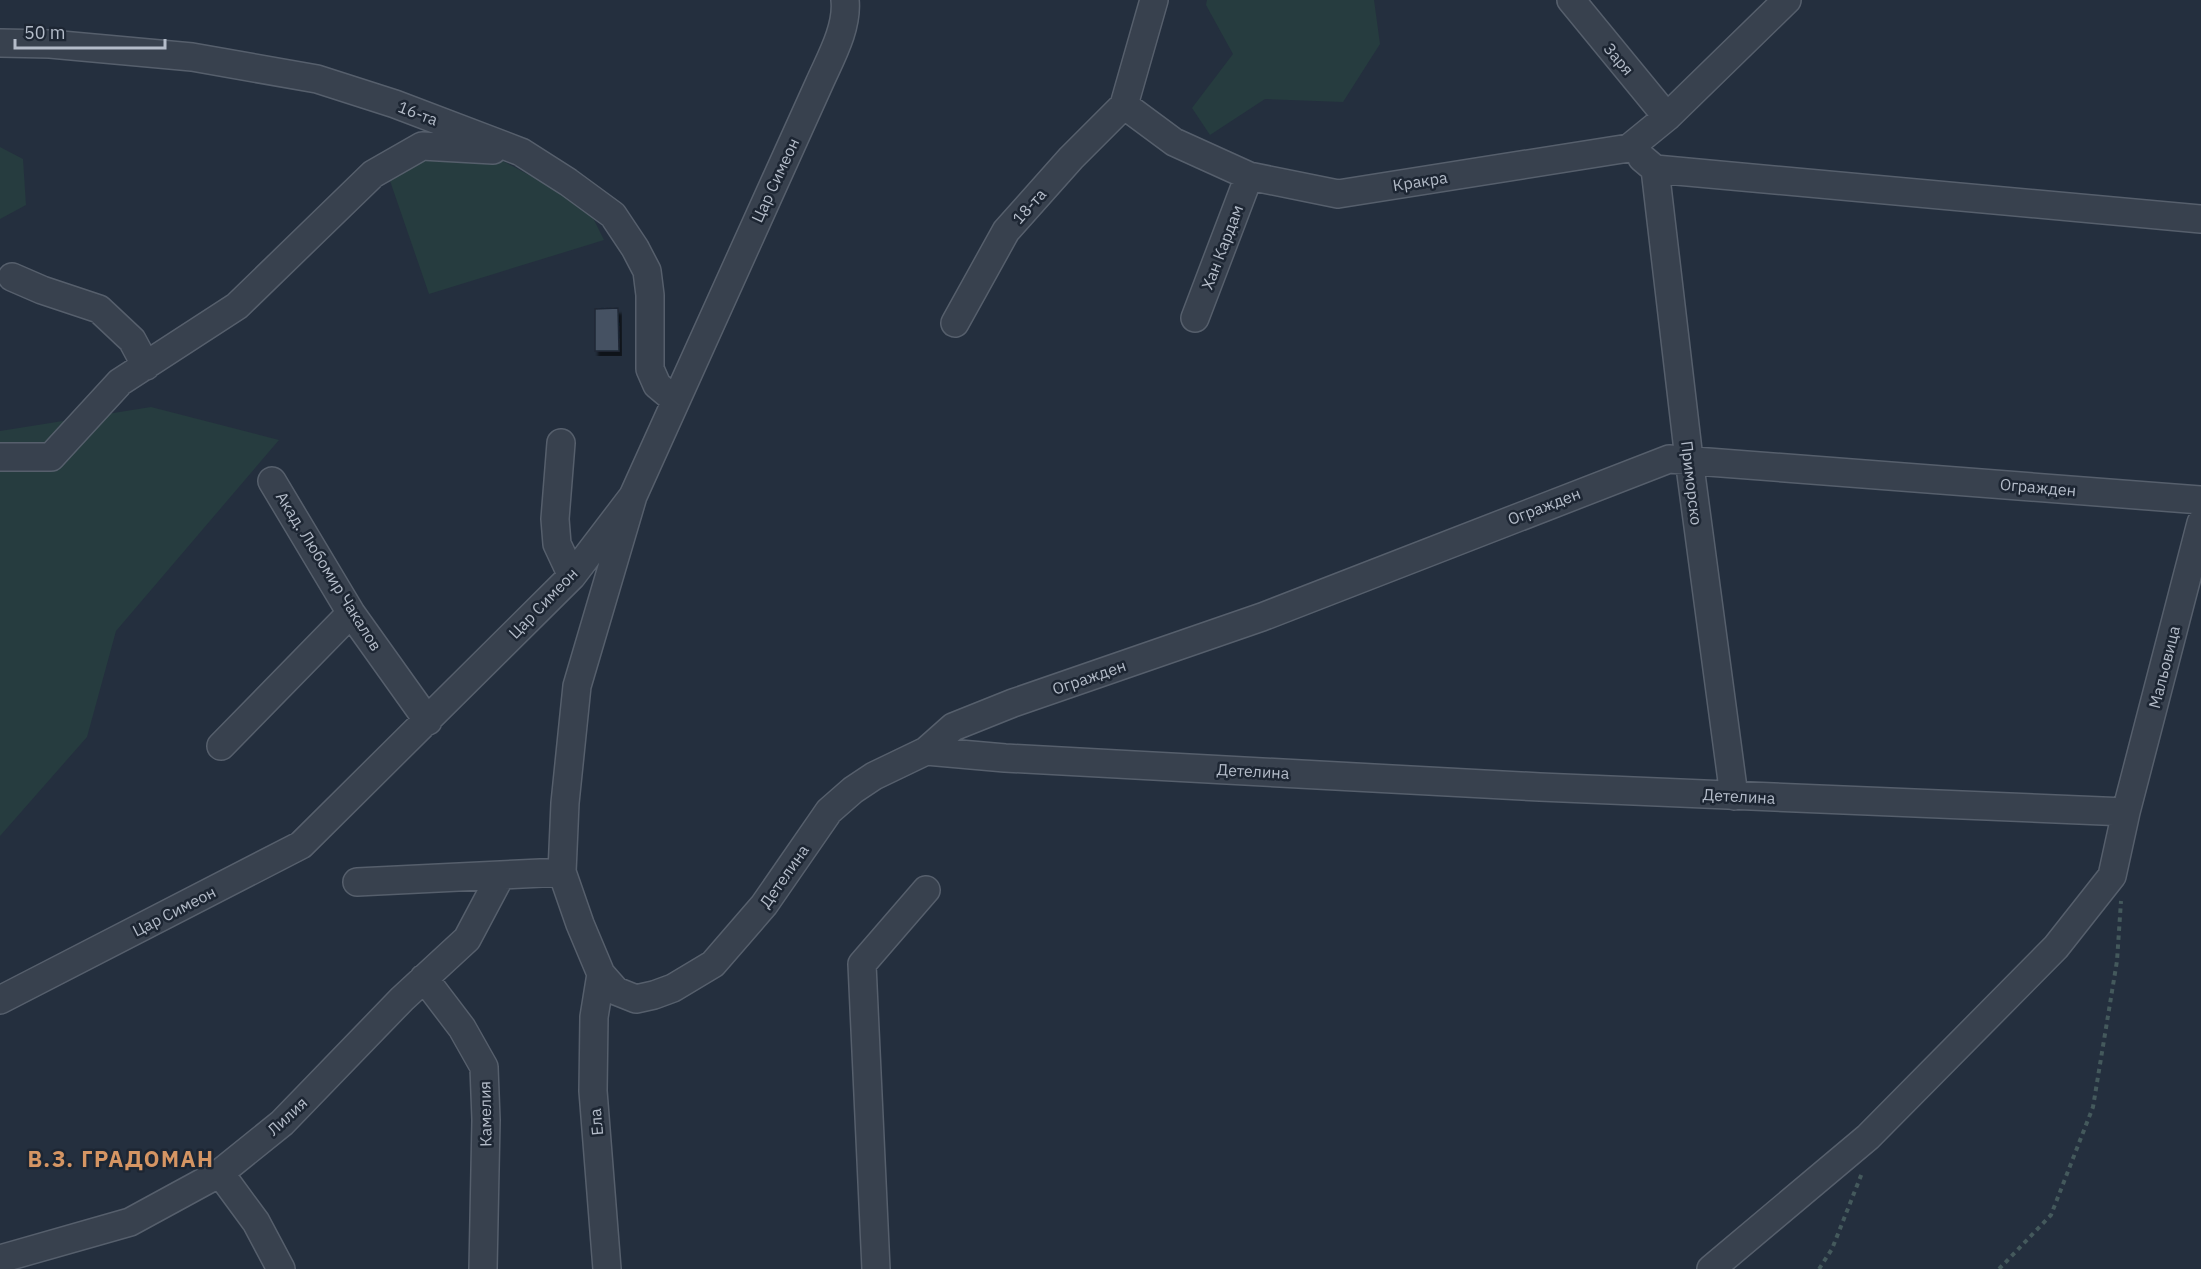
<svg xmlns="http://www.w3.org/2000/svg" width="2201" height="1269" viewBox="0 0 2201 1269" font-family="'IBM Plex Sans',sans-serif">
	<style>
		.green { fill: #263c3f }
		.building { fill: #455162; stroke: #1f2835; stroke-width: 1.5; filter: url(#shadow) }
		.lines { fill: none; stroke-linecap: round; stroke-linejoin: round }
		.minor-casing { stroke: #565f6c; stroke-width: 30 }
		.path { stroke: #44595c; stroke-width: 4; stroke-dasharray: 4.5 4.5; stroke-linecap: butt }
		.minor { stroke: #38414e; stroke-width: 27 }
		.labels { text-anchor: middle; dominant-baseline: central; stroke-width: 5; stroke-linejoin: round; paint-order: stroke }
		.street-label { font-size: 16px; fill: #b4bcc9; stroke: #1d2633 }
		.district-label { font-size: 22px; font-weight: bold; letter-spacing: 1.5px; fill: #d59563; stroke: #1d2633 }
	</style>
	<defs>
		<filter id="shadow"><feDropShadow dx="3.5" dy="6" stdDeviation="1.5" flood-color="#0009"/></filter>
	</defs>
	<rect width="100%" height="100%" fill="#242f3e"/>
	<!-- green -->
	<path class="green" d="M 1207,0 L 1374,0 L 1380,44 L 1343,102 L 1265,99 L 1210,135 L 1192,108 L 1233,54 L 1206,5 Z
		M 0,147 L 23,159 L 26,205 L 0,219 Z
		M 424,158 L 501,160 L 587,206 L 604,240 L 429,294 L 388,175 Z
		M 151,407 L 279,440 L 116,631 L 87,737 L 0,836 L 0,431 Z"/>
	<!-- building -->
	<path class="building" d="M 618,308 L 619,351 L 595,351 L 595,309 Z"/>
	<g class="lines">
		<defs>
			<path id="minor" d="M 1154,0 L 1124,105 L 1174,142 L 1249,176 L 1338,194 L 1629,148 L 1667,117 L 1787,0
				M 1571,0 L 1667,117
				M 0,43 L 50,44 L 192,57 L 317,79 L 395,104 L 521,152 L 568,182 L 613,215 L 635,248 L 647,271 L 650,295 L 650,369 L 657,385 L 675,400
				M 1642,158 L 1655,169 L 2201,219
				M 1655,169 L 1689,459 L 1734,796
				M 12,277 L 42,290 L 99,309 L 132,340 L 146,366
				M 1195,318 L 1249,176
				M 955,323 L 1006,231 L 1071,158 L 1124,105
				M 561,443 L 555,519 L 557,544 L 572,576
				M 0,457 L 51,457 L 120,382 L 237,306 L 373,174 L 422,146 L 493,150
				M 272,481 L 351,613 L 428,721
				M 633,496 L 577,686 L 565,803 L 562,872 L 580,924 L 601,974 L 616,991 L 636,999 L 654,995 L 673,988 L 713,964 L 764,905 L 829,811 L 853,790 L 874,776 L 926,751 L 1005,758 L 1540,787 L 2126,812
				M 221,746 L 351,613
				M 926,751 L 953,727 L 1013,703 L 1262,617 L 1669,459 L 2201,500
				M 357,882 L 562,872
				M 601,974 L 594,1017 L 593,1091 L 607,1269
				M 424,978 L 462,1028 L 484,1067 L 486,1120 L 483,1269
				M 0,1000 L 301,845 L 572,576 L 633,496 L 819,84 C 830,59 848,28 845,0
				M 220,1173 L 256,1222 L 281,1269
				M 0,1259 L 130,1222 L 220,1173 L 282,1123 L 402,999 L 467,939 L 501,875
				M 876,1269 L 862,964 L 926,890
				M 1711,1269 L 1868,1137 L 2056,947 L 2112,876 L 2126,812 L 2201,523"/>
		</defs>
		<!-- minor casing -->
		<use href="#minor" class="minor-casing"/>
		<!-- path -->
		<path class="path" d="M 1819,1269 L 1832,1249 L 1862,1173
			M 1999,1269 L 2051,1215 L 2093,1107 L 2117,961 L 2121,901"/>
		<!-- minor -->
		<use href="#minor" class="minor"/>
	</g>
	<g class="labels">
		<!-- street labels -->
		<g class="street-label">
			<text transform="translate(1619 59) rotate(50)">Заря</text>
			<text transform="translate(418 113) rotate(21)">16-та</text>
			<text transform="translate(775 180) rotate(-65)">Цар Симеон</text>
			<text transform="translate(1420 181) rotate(-9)">Кракра</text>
			<text transform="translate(1029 206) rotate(-48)">18-та</text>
			<text transform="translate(1222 247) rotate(-69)">Хан Кардам</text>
			<text transform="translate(1692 483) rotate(83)">Приморско</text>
			<text transform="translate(2038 487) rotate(5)">Огражден</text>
			<text transform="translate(1544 506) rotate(-21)">Огражден</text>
			<text transform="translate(329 571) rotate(58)">Акад. Любомир Чакалов</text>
			<text transform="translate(543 603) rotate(-46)">Цар Симеон</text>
			<text transform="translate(2164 667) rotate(-76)">Мальовица</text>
			<text transform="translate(1089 677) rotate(-19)">Огражден</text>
			<text transform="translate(1253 771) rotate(3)">Детелина</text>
			<text transform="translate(1739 796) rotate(3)">Детелина</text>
			<text transform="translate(784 876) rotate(-55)">Детелина</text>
			<text transform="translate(174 911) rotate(-27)">Цар Симеон</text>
			<text transform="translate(485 1114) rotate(-91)">Камелия</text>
			<text transform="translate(287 1116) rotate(-43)">Лилия</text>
			<text transform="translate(596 1122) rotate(-95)">Ела</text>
		</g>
		<!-- district labels -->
		<g class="district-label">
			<text x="121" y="1158">В.З. ГРАДОМАН</text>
		</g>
	</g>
	<!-- scale -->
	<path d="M15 39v9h150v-9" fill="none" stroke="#b4bcc9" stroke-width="3"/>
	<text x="24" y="39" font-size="18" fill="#b4bcc9" stroke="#1d2633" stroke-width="4.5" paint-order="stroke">50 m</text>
</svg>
